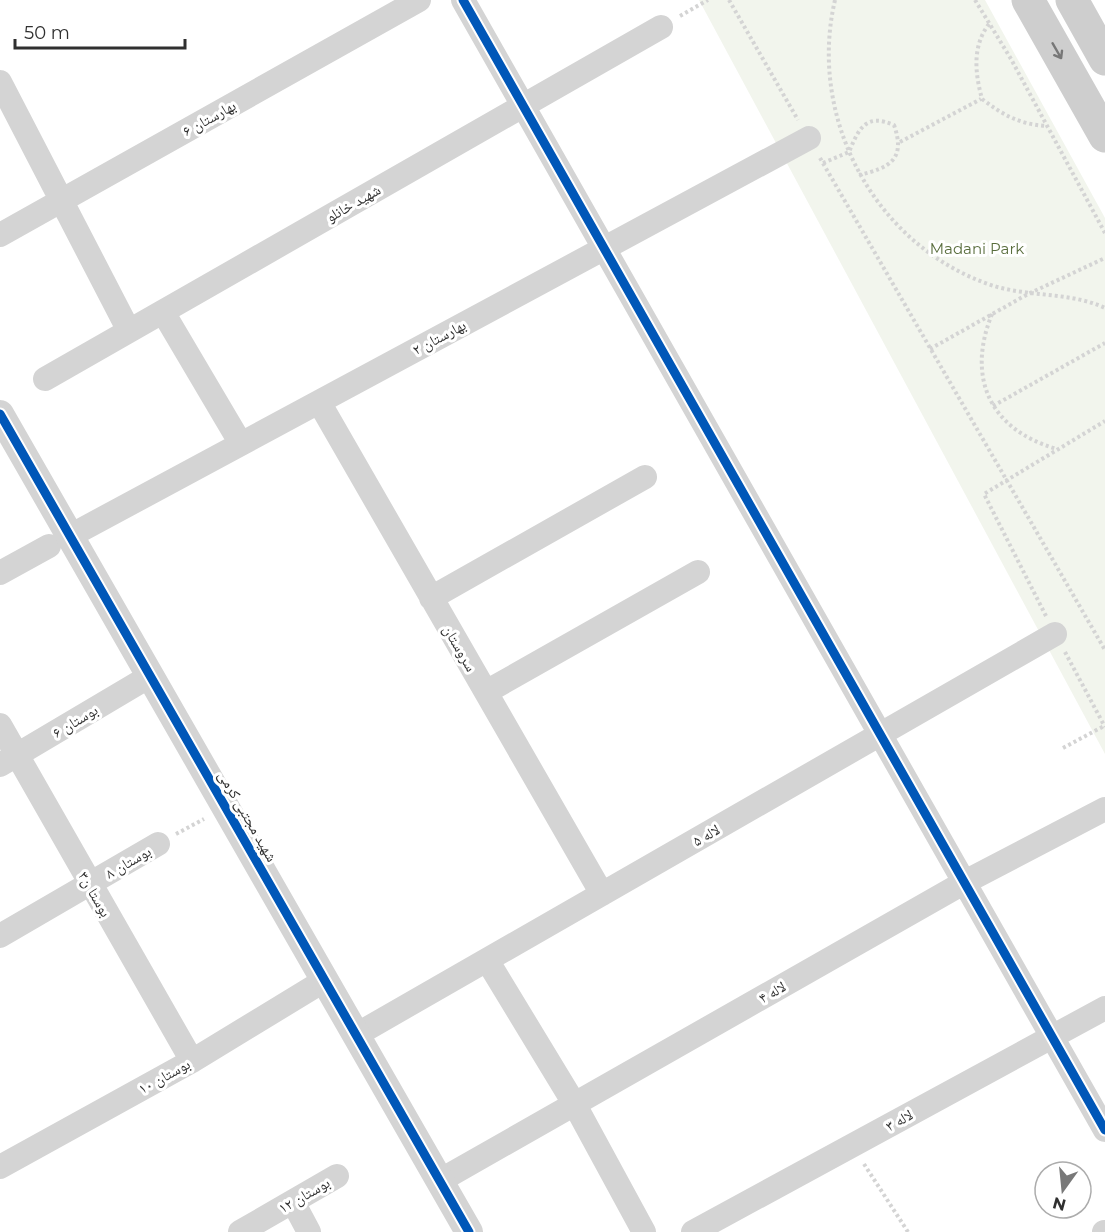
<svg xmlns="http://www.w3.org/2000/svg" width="1105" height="1232" viewBox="0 0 1105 1232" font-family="Montserrat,'Noto Naskh Arabic',sans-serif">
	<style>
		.green { fill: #f2f5ed }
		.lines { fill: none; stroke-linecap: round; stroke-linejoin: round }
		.path { stroke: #d4d4d4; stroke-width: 4; stroke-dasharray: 3 3; stroke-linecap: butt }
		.minor { stroke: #d4d4d4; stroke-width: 24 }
		.tertiary { stroke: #d4d4d4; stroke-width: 28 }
		.secondary { stroke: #cecece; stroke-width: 33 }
		.cycleway-casing { stroke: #fff; stroke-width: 13 }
		.cycleway { stroke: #0057b8; stroke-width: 9 }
		.oneway { stroke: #777 }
		.labels { text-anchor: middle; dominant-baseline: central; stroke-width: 6; stroke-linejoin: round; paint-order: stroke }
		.street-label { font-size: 15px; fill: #303030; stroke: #fff }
		.park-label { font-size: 15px; fill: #596d3d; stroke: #fff }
	</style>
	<rect width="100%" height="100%" fill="#fff"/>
	<!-- green -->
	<path class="green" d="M 699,0 L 985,0 L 1105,218 L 1105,754 Z"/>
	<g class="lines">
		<!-- path -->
		<path class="path" d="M 729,0 L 798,120
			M 835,0 C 807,119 876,248 994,286 C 1030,297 1071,292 1105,308
			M 975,0 L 1011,59 L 1105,233
			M 680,16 L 708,0
			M 989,24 C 972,46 975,73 982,99 C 1003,115 1019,124 1046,126
			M 900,142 L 981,99
			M 820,158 L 1105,650
			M 823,163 L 849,152 C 859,128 866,113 894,125 C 906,159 890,168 859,175
			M 992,314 C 966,378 990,430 1057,449
			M 930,349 L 1028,294 L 1105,258
			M 993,406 L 1105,343
			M 1046,616 L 984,494 L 1105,421
			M 1065,652 L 1105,727
			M 1063,748 L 1104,726
			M 176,834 L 204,819
			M 864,1164 L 908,1232"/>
		<!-- minor -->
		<path class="minor" d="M 463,0 L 1105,1130
			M 0,82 L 129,331
			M 0,235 L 419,0
			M 163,312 L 241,444
			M 45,379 L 661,27
			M 319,402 L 602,894
			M 70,536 L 809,138
			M 0,573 L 49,546
			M 431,598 L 645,477
			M 486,692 L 698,572
			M 0,725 L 192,1061
			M 0,765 L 150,676
			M 0,936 L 158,844
			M 487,960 L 575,1105 L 644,1232
			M 356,1035 L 1055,634
			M 0,1167 L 192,1061 L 325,980
			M 441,1180 L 965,882 L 1105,809
			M 293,1202 L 309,1232
			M 240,1232 L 337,1176
			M 693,1232 L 1105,1008
			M 1104,1232 L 1105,1232"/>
		<!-- tertiary -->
		<path class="tertiary" d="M 0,414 L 469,1232"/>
		<!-- secondary -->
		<path class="secondary" d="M 1028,0 L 1105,136
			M 1072,0 L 1105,59"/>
		<defs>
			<path id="cycleway" d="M 463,0 L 1105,1130
				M 0,414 L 469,1232"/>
		</defs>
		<!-- cycleway casing -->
		<use href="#cycleway" class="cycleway-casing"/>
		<!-- cycleway -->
		<use href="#cycleway" class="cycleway"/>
	</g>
	<!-- one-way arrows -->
	<defs><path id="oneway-shaft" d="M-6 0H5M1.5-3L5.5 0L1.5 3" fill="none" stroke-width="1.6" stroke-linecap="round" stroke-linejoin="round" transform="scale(1.5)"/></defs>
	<use class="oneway" href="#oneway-shaft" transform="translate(1057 51) rotate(60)"/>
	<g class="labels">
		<!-- street labels -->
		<g class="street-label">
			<text transform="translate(209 118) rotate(-29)">بهارستان ۶</text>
			<text transform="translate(353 203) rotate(-30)">شهید خانلو</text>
			<text transform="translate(439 337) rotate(-28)">بهارستان ۲</text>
			<text transform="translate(460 648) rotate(60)">سروستان</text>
			<text transform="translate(75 721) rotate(-31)">بوستان ۶</text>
			<text transform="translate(248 816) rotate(60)">شهید مجتبی کرمی</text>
			<text transform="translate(706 835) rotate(-30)">لاله ۵</text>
			<text transform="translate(128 862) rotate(-30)">بوستان ۸</text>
			<text transform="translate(95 894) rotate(60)">بوستا ن۳</text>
			<text transform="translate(772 992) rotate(-30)">لاله ۴</text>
			<text transform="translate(164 1076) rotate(-29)">بوستان ۱۰</text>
			<text transform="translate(899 1120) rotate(-29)">لاله ۳</text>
			<text transform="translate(304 1195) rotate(-30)">بوستان ۱۲</text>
		</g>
		<!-- park labels -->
		<g class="park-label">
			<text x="977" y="248">Madani Park</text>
		</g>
	</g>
	<!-- north arrow -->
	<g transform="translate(1063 1190) rotate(195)"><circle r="28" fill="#ffffff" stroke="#acacac" stroke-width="1.5"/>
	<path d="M0-4.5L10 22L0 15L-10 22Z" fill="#787878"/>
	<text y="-9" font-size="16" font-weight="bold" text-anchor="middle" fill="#303030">N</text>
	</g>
	<!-- scale -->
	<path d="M15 39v9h170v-9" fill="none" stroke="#303030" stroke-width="3"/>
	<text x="24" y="39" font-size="18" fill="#303030" stroke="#ffffff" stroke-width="4.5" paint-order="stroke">50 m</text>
</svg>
